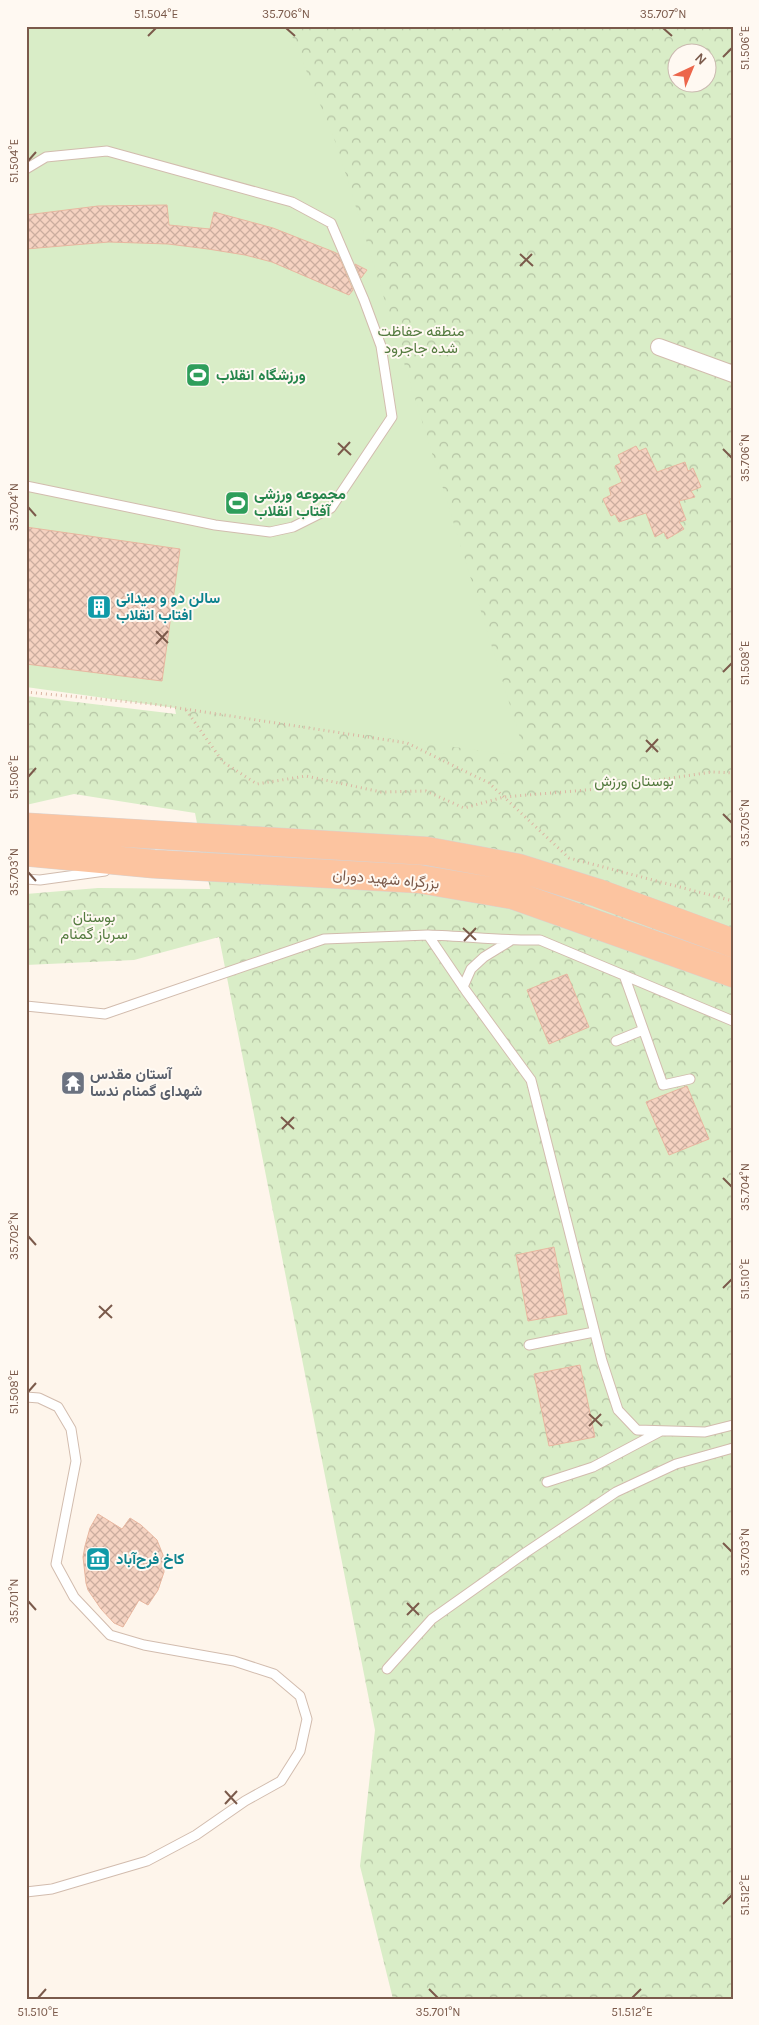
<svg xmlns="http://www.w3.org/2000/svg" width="759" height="2025" viewBox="0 0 759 2025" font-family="Karla,Vazirmatn,sans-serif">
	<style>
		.park { fill: url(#park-crowns); fill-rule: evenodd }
		.pitch { fill: #d9edc7 }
		.building { fill: url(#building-cross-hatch); stroke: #e8b7a0 }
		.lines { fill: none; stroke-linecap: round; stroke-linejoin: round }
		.service-casing { stroke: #d2bcae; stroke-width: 11 }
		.minor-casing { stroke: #d2bcae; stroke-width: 18 }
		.trunk-casing { stroke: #dad1cd; stroke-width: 29 }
		.path { stroke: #dbb5a3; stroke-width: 3; stroke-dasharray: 1 4; stroke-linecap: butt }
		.service { stroke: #fff; stroke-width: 9 }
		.minor { stroke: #fff; stroke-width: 16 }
		.trunk { stroke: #fcc4a0; stroke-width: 28 }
		.ticks { fill: none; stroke: #7b5a4b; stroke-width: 2 }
		.labels { text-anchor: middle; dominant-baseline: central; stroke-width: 4; stroke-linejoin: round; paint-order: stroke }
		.park-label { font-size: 15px; fill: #547b3f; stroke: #fff9f2 }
		.leisure-label { font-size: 15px; font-weight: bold; fill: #27864d; stroke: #fff9f2; text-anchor: start }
		.culture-label { font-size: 15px; font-weight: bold; fill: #0d838f; stroke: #fff9f2; text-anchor: start }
		.street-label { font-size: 15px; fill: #7b5a4b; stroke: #fff9f2 }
		.worship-label { font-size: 15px; font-weight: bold; fill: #5b616d; stroke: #fff9f2; text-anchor: start }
		.neatline { fill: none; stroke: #7b5a4b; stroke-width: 2 }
		.ticks-label { font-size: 12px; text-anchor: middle; fill: #7b5a4b }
	</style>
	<defs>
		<pattern id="park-crowns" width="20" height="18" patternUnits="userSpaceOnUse" patternTransform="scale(1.25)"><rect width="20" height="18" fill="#d9edc7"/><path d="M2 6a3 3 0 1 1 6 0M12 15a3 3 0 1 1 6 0" fill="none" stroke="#b5c3a4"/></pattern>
		<pattern id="building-cross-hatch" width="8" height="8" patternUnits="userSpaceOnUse" patternTransform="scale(1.25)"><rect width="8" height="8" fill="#f5d2c1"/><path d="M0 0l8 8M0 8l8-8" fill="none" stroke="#cbad9f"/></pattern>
	</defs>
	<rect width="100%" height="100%" fill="#fef5eb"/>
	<!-- park -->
	<path class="park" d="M 41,26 L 733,26 L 733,1999 L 393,1999 L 360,1866 L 375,1730 L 219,937 L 134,960 L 26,965 L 26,894 L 98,888 L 210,889 L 195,813 L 74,794 L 26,805 L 26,696 L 176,714 ZM 676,52 L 706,52 L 706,82 L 676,82 Z"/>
	<!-- pitch -->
	<path class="pitch" d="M 26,26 L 288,26 L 337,146 L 526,757 L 26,687 Z"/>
	<!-- building -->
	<path class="building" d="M 167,205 L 169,225 L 210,229 L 214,212 L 273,228 L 334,252 L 338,254 L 353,290 L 349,295 L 272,262 L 245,255 L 208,249 L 168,244 L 109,242 L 26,249 L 26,215 L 98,206 Z
		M 355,264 L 367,270 L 361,278 Z
		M 636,446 L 639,451 L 646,448 L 657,472 L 685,462 L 688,471 L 693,468 L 701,487 L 691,491 L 695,497 L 679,501 L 686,520 L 679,522 L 684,529 L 667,539 L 664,532 L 655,537 L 646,513 L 619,522 L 615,514 L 611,516 L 603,499 L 611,495 L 609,488 L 622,482 L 615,466 L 621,463 L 618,455 Z
		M 26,527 L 180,549 L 162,681 L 26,664 Z
		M 567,974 L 589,1027 L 549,1044 L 527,990 Z
		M 687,1086 L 709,1139 L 669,1155 L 646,1102 Z
		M 554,1247 L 567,1314 L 528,1321 L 516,1255 Z
		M 580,1365 L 595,1437 L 549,1446 L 534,1374 Z
		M 98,1514 L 122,1529 L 130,1518 L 141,1525 L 157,1540 L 163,1555 L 164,1572 L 158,1590 L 148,1605 L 139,1600 L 123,1627 L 114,1623 L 101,1609 L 88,1590 L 86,1583 L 83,1557 L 85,1546 L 90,1528 Z"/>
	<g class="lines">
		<defs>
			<path id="service" d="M 26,169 L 46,157 L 107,151 L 292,202 L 331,223 L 364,300 L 381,346 L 392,417 L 331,508 L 293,527 L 270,532 L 215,525 L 26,486
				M 26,879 L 40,880 L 105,871
				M 428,935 C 466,936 503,941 540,940 L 733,1021
				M 624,975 L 663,1085 L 690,1079
				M 463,987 L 471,969 L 484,957 L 510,941
				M 26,1006 L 105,1014 L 324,939 L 428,935 L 466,991 L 531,1080 L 602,1361 L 618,1410 L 637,1430 L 705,1432 L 733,1425
				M 616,1041 L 643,1030
				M 529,1345 L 594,1332
				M 26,1397 L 39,1398 L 58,1407 L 71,1429 L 76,1461 L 56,1564 L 74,1597 L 110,1635 L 144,1645 L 234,1661 L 274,1674 L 300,1696 L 307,1719 L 300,1751 L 281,1781 L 245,1801 L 196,1835 L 147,1861 L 52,1889 L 26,1892
				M 547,1482 L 593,1467 L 661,1431
				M 387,1669 L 432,1619 L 525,1553 L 616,1492 L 676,1464 L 733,1448"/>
			<path id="minor" d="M 659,347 L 733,374"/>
			<path id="trunk" d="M 26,827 L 427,851 L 519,868 L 598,893 L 733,943
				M 26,852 L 154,864 L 419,879 L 513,895 L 733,973"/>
		</defs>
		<!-- service casing -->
		<use href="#service" class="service-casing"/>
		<!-- minor casing -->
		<use href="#minor" class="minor-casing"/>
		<!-- trunk casing -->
		<use href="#trunk" class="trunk-casing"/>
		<!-- path -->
		<path class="path" d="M 26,692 L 152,704 L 407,743 L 489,783 L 569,858 L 733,901
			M 186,710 L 223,762 L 257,784 L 306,776 L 381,792 L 426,791 L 464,808 L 504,797 L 598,789 L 712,772 L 733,773"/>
		<!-- service -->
		<use href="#service" class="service"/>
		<!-- minor -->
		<use href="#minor" class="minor"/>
		<!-- trunk -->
		<use href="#trunk" class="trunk"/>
	</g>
	<!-- ticks -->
	<path class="ticks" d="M 286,28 L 295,36M 663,28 L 672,36M 148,36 L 156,28M 723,57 L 732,48M 28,161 L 36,152M 520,254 L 533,266M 520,266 L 532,254M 338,443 L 351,455M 723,449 L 732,458M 338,455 L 350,442M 28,507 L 36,516M 156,631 L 168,643M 156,644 L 168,631M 723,672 L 732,663M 646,740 L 658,752M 646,752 L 658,739M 28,777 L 36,768M 723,814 L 732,823M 28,872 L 36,881M 463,928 L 476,940M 464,941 L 476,928M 281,1117 L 294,1129M 282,1129 L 294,1117M 723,1178 L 732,1187M 28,1236 L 36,1245M 723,1288 L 732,1279M 99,1306 L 112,1318M 99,1318 L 112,1305M 28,1392 L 36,1383M 589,1414 L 602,1426M 589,1426 L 601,1414M 723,1543 L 732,1552M 28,1601 L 36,1610M 407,1603 L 419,1615M 407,1615 L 419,1603M 225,1791 L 237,1804M 225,1804 L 237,1791M 723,1904 L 732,1895M 429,1989 L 438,1998M 38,1998 L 46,1989M 632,1998 L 641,1989"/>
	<!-- icons -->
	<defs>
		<symbol id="stadium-square" viewBox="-11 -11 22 22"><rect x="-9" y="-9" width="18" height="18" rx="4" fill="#2e9e5b" stroke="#fff9f2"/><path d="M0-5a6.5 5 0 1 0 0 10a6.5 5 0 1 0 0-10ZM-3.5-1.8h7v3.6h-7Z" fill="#fff"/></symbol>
		<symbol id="building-square" viewBox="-11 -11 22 22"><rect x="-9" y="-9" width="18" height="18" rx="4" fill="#0f9aa8" stroke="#fff9f2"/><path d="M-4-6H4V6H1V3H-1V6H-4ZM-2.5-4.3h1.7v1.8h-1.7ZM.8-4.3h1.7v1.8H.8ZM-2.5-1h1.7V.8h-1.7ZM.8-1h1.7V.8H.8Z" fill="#fff"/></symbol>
		<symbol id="temple-square" viewBox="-11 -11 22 22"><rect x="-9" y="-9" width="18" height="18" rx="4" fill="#6b7280" stroke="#fff9f2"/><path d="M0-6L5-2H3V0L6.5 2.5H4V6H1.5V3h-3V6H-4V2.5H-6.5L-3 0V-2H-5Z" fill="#fff"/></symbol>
		<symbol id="museum-square" viewBox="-11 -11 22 22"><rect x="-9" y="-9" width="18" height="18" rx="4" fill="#0f9aa8" stroke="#fff9f2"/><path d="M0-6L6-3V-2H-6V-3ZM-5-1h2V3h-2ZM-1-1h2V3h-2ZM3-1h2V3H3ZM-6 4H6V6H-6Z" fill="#fff"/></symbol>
	</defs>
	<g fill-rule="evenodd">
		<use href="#stadium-square" x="184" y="361" width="28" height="28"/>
		<use href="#stadium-square" x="223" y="489" width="28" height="28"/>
		<use href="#building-square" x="85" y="593" width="28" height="28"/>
		<use href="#temple-square" x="59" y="1069" width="28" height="28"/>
		<use href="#museum-square" x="84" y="1545" width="28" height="28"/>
	</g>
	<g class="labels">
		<!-- park labels -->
		<g class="park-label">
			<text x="421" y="331">منطقه حفاظت<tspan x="421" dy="17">شده جاجرود</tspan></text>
			<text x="634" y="781">بوستان ورزش</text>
			<text x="94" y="917">بوستان<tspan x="94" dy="17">سرباز گمنام</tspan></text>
		</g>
		<!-- leisure labels -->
		<g class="leisure-label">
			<text x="216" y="375">ورزشگاه انقلاب</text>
			<text x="254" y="494">مجموعه ورزشی<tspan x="254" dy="17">آفتاب انقلاب</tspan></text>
		</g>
		<!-- culture labels -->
		<g class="culture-label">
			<text x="116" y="598">سالن دو و میدانی<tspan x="116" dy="17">افتاب انقلاب</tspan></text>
			<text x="116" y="1559">کاخ فرح‌آباد</text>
		</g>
		<!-- street labels -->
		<g class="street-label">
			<text transform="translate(386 879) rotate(5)">بزرگراه شهید دوران</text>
		</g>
		<!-- worship labels -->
		<g class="worship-label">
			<text x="90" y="1074">آستان مقدس<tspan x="90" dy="17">شهدای گمنام ندسا</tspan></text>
		</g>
	</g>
	<!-- border -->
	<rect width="759" height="2025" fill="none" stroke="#fff9f2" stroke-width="55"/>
	<!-- north arrow -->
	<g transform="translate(692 68) rotate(44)"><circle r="24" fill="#fff9f2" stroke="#cab9af"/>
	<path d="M0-4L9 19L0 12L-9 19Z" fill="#ec664b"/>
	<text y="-8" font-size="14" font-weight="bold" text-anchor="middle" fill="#7b5a4b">N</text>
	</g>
	<rect x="28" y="28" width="704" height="1970" class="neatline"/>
	<g class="ticks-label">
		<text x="156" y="18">51.504°E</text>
		<text x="286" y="18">35.706°N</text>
		<text x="663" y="18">35.707°N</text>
		<text transform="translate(745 48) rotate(-90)" y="4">51.506°E</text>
		<text transform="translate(14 161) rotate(-90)" y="4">51.504°E</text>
		<text transform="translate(745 458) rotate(-90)" y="4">35.706°N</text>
		<text transform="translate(14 507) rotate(-90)" y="4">35.704°N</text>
		<text transform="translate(745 663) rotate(-90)" y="4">51.508°E</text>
		<text transform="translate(14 777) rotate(-90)" y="4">51.506°E</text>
		<text transform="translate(745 823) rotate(-90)" y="4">35.705°N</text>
		<text transform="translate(14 872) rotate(-90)" y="4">35.703°N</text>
		<text transform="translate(745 1187) rotate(-90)" y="4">35.704°N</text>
		<text transform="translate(14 1236) rotate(-90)" y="4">35.702°N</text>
		<text transform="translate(745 1279) rotate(-90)" y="4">51.510°E</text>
		<text transform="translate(14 1392) rotate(-90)" y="4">51.508°E</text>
		<text transform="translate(745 1552) rotate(-90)" y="4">35.703°N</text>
		<text transform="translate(14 1601) rotate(-90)" y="4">35.701°N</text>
		<text transform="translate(745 1895) rotate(-90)" y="4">51.512°E</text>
		<text x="38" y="2016">51.510°E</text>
		<text x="438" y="2016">35.701°N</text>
		<text x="632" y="2016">51.512°E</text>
	</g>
</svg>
